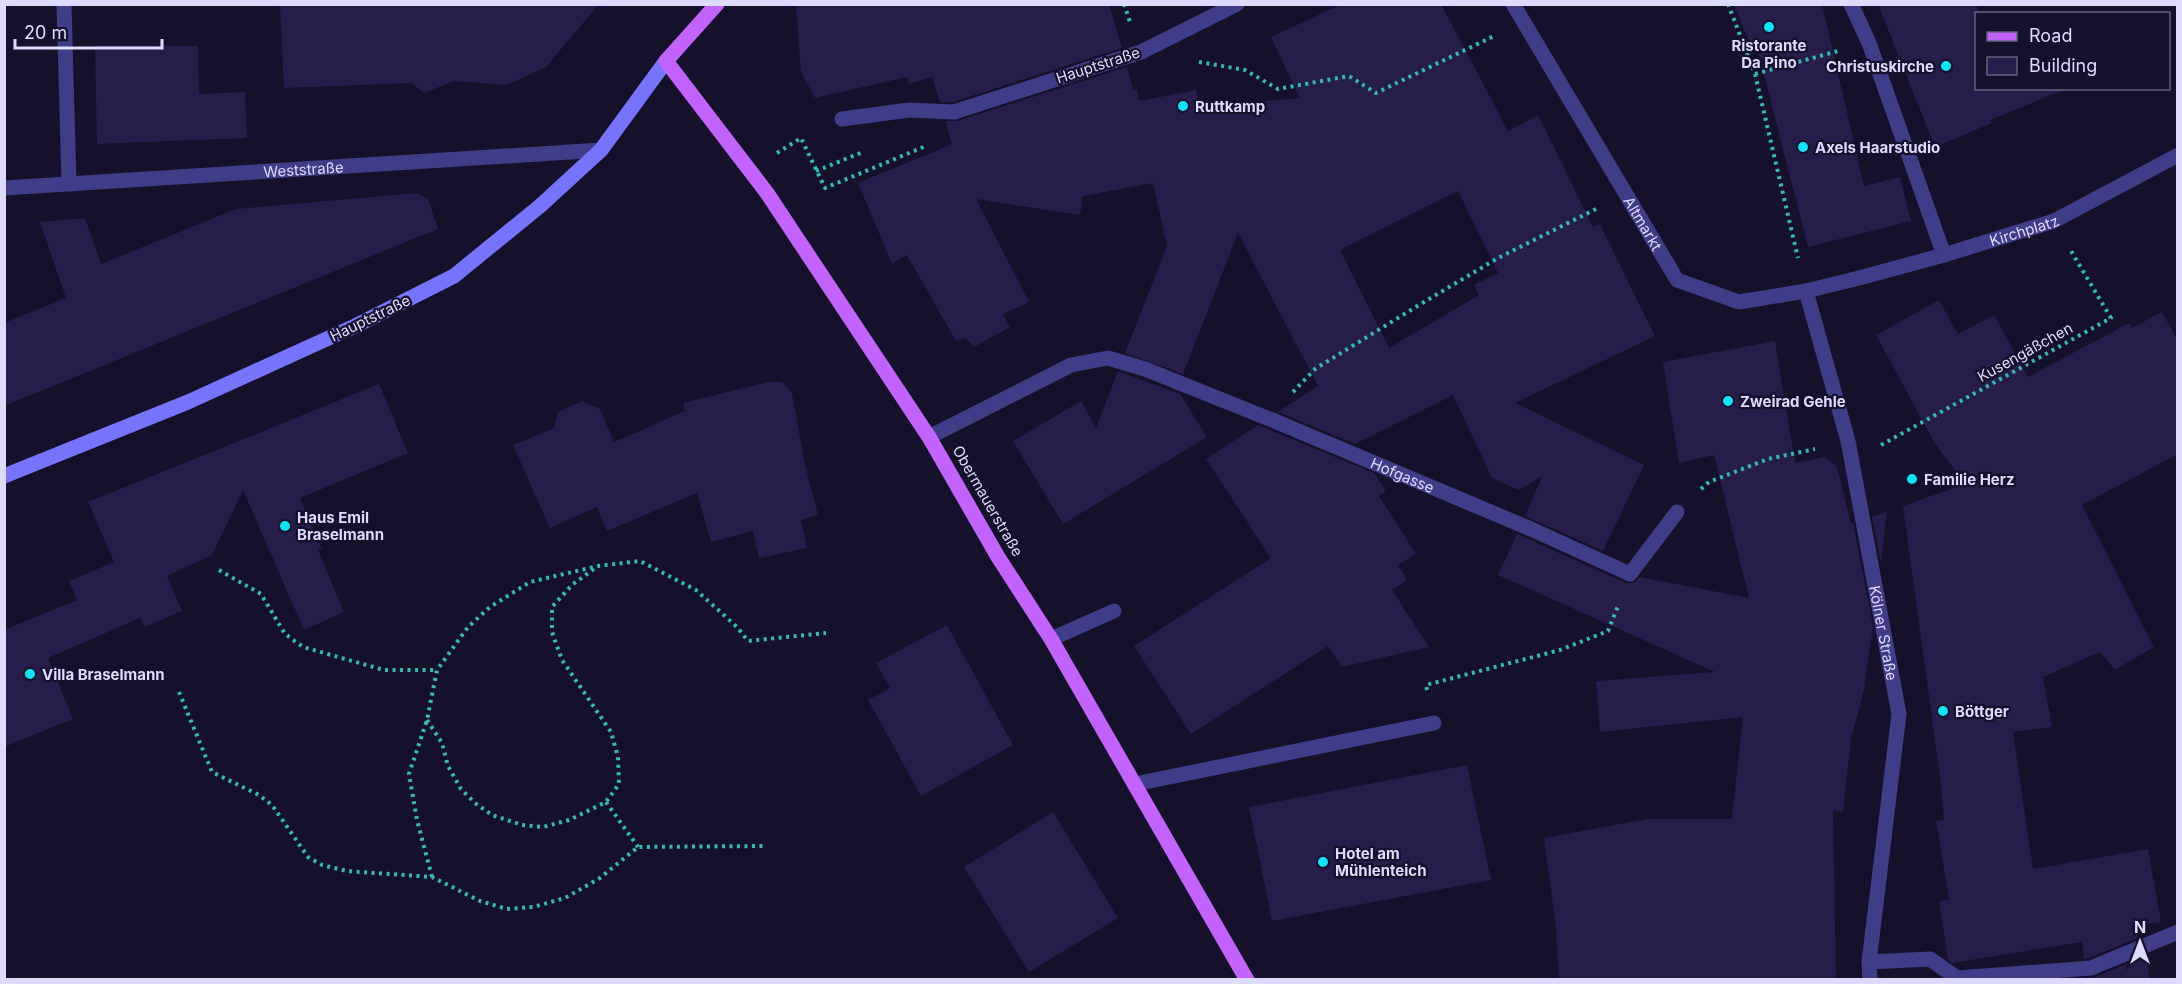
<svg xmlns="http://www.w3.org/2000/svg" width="2182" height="984" viewBox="0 0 2182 984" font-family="Inter,sans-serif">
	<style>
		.building { fill: #261d4b; fill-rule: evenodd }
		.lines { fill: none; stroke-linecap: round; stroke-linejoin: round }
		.path { stroke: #32bbb2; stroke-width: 4; stroke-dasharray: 3 4.5; stroke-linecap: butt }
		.lane { stroke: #3f3d88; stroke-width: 15 }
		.street { stroke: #3f3d88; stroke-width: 15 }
		.secondary { stroke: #7673fd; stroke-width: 15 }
		.primary { stroke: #c363fd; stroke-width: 15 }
		.poi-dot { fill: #0ae5fc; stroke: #15112a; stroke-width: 2 }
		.labels { text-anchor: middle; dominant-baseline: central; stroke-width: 4.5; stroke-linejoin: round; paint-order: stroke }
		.poi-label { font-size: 15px; font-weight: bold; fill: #dfdbff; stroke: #15112a; text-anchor: start }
		.street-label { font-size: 15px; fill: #dfdbff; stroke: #15112a }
	</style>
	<rect width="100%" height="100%" fill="#15112a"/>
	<!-- building -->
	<path class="building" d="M 280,4 L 599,4 L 546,67 L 507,85 L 454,81 L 424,93 L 412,83 L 284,88 Z
		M 796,4 L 1109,4 L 1122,48 L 953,102 L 940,102 L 932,77 L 909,84 L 907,77 L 815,98 L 801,72 Z
		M 1342,4 L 1441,4 L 1508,131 L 1538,115 L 1593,227 L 1600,224 L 1655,336 L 1515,403 L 1644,465 L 1603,551 L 1525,516 L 1542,476 L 1519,490 L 1492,478 L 1453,395 L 1355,444 L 1278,412 L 1318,386 L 1238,233 L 1183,374 L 1125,353 L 1167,246 L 1153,183 L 1083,196 L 1080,215 L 976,199 L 1029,302 L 1003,314 L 1010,327 L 974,347 L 966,338 L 956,341 L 907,255 L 892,264 L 858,183 L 952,144 L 945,121 L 957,121 L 1127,67 L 1133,90 L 1137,89 L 1139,101 L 1196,90 L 1199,106 L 1300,98 L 1271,37 ZM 1458,191 L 1498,273 L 1474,285 L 1479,295 L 1389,348 L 1340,250 Z
		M 1734,4 L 1822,4 L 1864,186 L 1900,177 L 1911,221 L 1808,247 L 1757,47 L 1752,49 Z
		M 1878,4 L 1977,4 L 1977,88 L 2063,88 L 2063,90 L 1990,120 L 1992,123 L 1935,147 Z
		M 95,45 L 198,46 L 199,94 L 245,92 L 247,138 L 97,144 Z
		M 416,193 L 428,199 L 438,229 L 4,406 L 4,323 L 66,298 L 40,222 L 85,218 L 101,264 L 236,209 Z
		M 1939,300 L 1958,334 L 1994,315 L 2028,377 L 2129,323 L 2132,328 L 2162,312 L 2178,341 L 2178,454 L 2082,505 L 2154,647 L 2115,670 L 2100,652 L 2043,677 L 2052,727 L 2013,732 L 2033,869 L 2148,849 L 2161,922 L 2141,925 L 2143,936 L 2089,958 L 2084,959 L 2082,942 L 1952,963 L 1948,960 L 1939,901 L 1949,900 L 1936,821 L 1944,820 L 1940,777 L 1903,506 L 1965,484 L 1934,442 L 1876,335 Z
		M 1775,341 L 1795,463 L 1825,457 L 1837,467 L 1851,524 L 1853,523 L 1873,626 L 1864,690 L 1851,739 L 1843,812 L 1833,810 L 1836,980 L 1559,980 L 1556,928 L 1544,838 L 1647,819 L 1732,819 L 1743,717 L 1600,732 L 1596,681 L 1715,672 L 1498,575 L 1517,534 L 1626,583 L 1634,583 L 1640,577 L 1749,598 L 1714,455 L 1679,463 L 1663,362 Z
		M 1118,371 L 1180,394 L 1207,437 L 1063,524 L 1013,441 L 1081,401 L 1096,428 Z
		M 768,382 L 782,382 L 792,393 L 805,465 L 818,515 L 801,520 L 807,548 L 759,558 L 753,531 L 711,542 L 697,493 L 607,531 L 597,507 L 550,528 L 513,445 L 554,428 L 558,412 L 582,401 L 600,409 L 614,442 L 685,411 L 683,403 Z
		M 379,384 L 408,453 L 300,498 L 322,549 L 318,550 L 344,612 L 304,630 L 243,490 L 212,555 L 167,576 L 182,611 L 145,627 L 140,618 L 48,658 L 73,719 L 4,747 L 4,630 L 77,600 L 69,581 L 114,562 L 88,502 Z
		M 1258,425 L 1374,473 L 1386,491 L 1379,496 L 1416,554 L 1398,565 L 1407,580 L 1392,590 L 1429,647 L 1342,667 L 1328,646 L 1191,734 L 1134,646 L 1271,558 L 1206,459 Z
		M 1887,511 L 1881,563 L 1872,517 Z
		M 947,625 L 1013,745 L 921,796 L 868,700 L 890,688 L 876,663 Z
		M 1467,765 L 1491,880 L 1272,921 L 1249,807 Z
		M 1053,812 L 1118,918 L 1029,972 L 964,867 Z
		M 2146,956 L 2150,980 L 2088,980 L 2088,978 L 2095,977 Z"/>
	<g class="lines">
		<!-- path -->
		<path class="path" d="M 1124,4 L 1130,22
			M 1728,4 L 1755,74 L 1798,258
			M 1199,62 L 1245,70 L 1278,89 L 1349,76 L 1376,93 L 1494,36
			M 1755,74 L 1838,51
			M 777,153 L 801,138 L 825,188 L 926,146
			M 816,171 L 863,152
			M 1293,392 L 1315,369 L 1419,305 L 1498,258 L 1596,209
			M 1881,445 L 2111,318 L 2071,251
			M 1701,489 L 1709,482 L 1768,459 L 1815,449
			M 219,570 L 261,594 L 285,634 L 303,647 L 384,670 L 437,670
			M 1427,690 L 1426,685 L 1560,650 L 1608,631 L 1618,606
			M 179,692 L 212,772 L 259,795 L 272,805 L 308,857 L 322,865 L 347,871 L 432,877 L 480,901 L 507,909 L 533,907 L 565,898 L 600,878 L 638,847 L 764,846
			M 427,720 L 442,743 L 448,766 L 461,789 L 475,803 L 492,815 L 522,825 L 543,827 L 569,820 L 606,802 L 619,784 L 618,757 L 611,732 L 562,660 L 552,632 L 552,607 L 572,585 L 595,568
			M 606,802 L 638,847
			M 432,877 L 417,820 L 409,774 L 427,720 L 437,670 L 468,627 L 490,607 L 530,582 L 598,566 L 640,561 L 696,590 L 737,627 L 748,641 L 826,633"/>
		<!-- lane -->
		<path class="lane" d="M 1851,4 L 1869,43 L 1944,255
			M 1051,639 L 1114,611
			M 1135,784 L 1434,723"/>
		<!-- street -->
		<g class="street">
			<path d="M 64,4 L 69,184"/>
			<path id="s1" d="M 1513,4 L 1677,280 L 1739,302 L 1806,291 L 1859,278 L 1944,255 L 2054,221 L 2178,155"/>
			<path d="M 842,119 L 909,110 L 954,112 L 1141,52 L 1237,4"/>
			<path id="s2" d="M 4,188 L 601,150"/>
			<path id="s3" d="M 1806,291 L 1848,441 L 1899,714 L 1869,962 L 1870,980"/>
			<path id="s4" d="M 929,437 L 1071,365 L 1108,358 L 1145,369 L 1277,422 L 1531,529 L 1630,574 L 1677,512"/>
			<path d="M 1869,962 L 1930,959 L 1957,978 L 2091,968 L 2178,932"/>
		</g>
		<!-- secondary -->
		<path class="secondary" d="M 4,476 L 188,402 L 355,326 L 454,276 L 540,206 L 601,150 L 666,61"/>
		<!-- primary -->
		<path class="primary" d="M 717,4 L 666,61 L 767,193 L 929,437 L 998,557 L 1051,639 L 1247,980"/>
	</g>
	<!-- markers -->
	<g class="poi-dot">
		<circle cx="1769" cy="27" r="6"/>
		<circle cx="1946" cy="66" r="6"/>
		<circle cx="1183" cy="106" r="6"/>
		<circle cx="1803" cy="147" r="6"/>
		<circle cx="1728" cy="401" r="6"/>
		<circle cx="1912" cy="479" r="6"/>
		<circle cx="285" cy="526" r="6"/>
		<circle cx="30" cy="674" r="6"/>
		<circle cx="1943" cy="711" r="6"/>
		<circle cx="1323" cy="862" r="6"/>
	</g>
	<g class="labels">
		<!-- poi labels -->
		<g class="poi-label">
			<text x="1769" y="45" text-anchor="middle">Ristorante<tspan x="1769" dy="17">Da Pino</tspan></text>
			<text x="1934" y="66" text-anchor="end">Christuskirche</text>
			<text x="1195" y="106">Ruttkamp</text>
			<text x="1815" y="147">Axels Haarstudio</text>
			<text x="1740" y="401">Zweirad Gehle</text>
			<text x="1924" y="479">Familie Herz</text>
			<text x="297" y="517">Haus Emil<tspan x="297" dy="17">Braselmann</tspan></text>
			<text x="42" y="674">Villa Braselmann</text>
			<text x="1955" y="711">Böttger</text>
			<text x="1335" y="853">Hotel am<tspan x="1335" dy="17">Mühlenteich</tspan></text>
		</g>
		<!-- street labels -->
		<g class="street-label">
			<text transform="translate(1098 65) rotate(-18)">Hauptstraße</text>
			<text stroke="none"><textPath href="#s2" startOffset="300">Weststraße</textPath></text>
			<text stroke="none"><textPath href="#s1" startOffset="255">Altmarkt</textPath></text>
			<text stroke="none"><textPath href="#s1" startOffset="681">Kirchplatz</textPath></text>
			<text transform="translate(370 318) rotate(-26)">Hauptstraße</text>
			<text transform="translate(2025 352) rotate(-29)">Kusengäßchen</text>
			<text stroke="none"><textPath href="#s4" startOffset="514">Hofgasse</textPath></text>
			<text transform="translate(988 501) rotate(60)">Obermauerstraße</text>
			<text stroke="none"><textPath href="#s3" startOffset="351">Kölner Straße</textPath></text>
		</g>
	</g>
	<!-- border -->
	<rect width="2182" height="984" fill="none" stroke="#dfdbff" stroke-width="12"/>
	<!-- legend -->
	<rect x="1975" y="12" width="195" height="78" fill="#15112a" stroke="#66627f" stroke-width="1.5"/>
	<rect x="1987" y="32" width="30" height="9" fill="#c363fd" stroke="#66627f" stroke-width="1.5"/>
	<text x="2029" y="42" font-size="18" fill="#dfdbff">Road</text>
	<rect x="1987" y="57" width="30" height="18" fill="#261d4b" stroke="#66627f" stroke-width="1.5"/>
	<text x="2029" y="72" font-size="18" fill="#dfdbff">Building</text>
	<!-- north arrow -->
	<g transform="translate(2140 942)" stroke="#15112a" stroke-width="4.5" paint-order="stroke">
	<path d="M0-4.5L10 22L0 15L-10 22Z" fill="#dfdbff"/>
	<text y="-9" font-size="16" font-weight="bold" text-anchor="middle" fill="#dfdbff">N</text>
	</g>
	<!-- scale -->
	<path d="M15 39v9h147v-9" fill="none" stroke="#dfdbff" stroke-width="3"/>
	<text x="24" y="39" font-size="18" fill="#dfdbff" stroke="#15112a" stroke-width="4.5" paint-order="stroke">20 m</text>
</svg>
